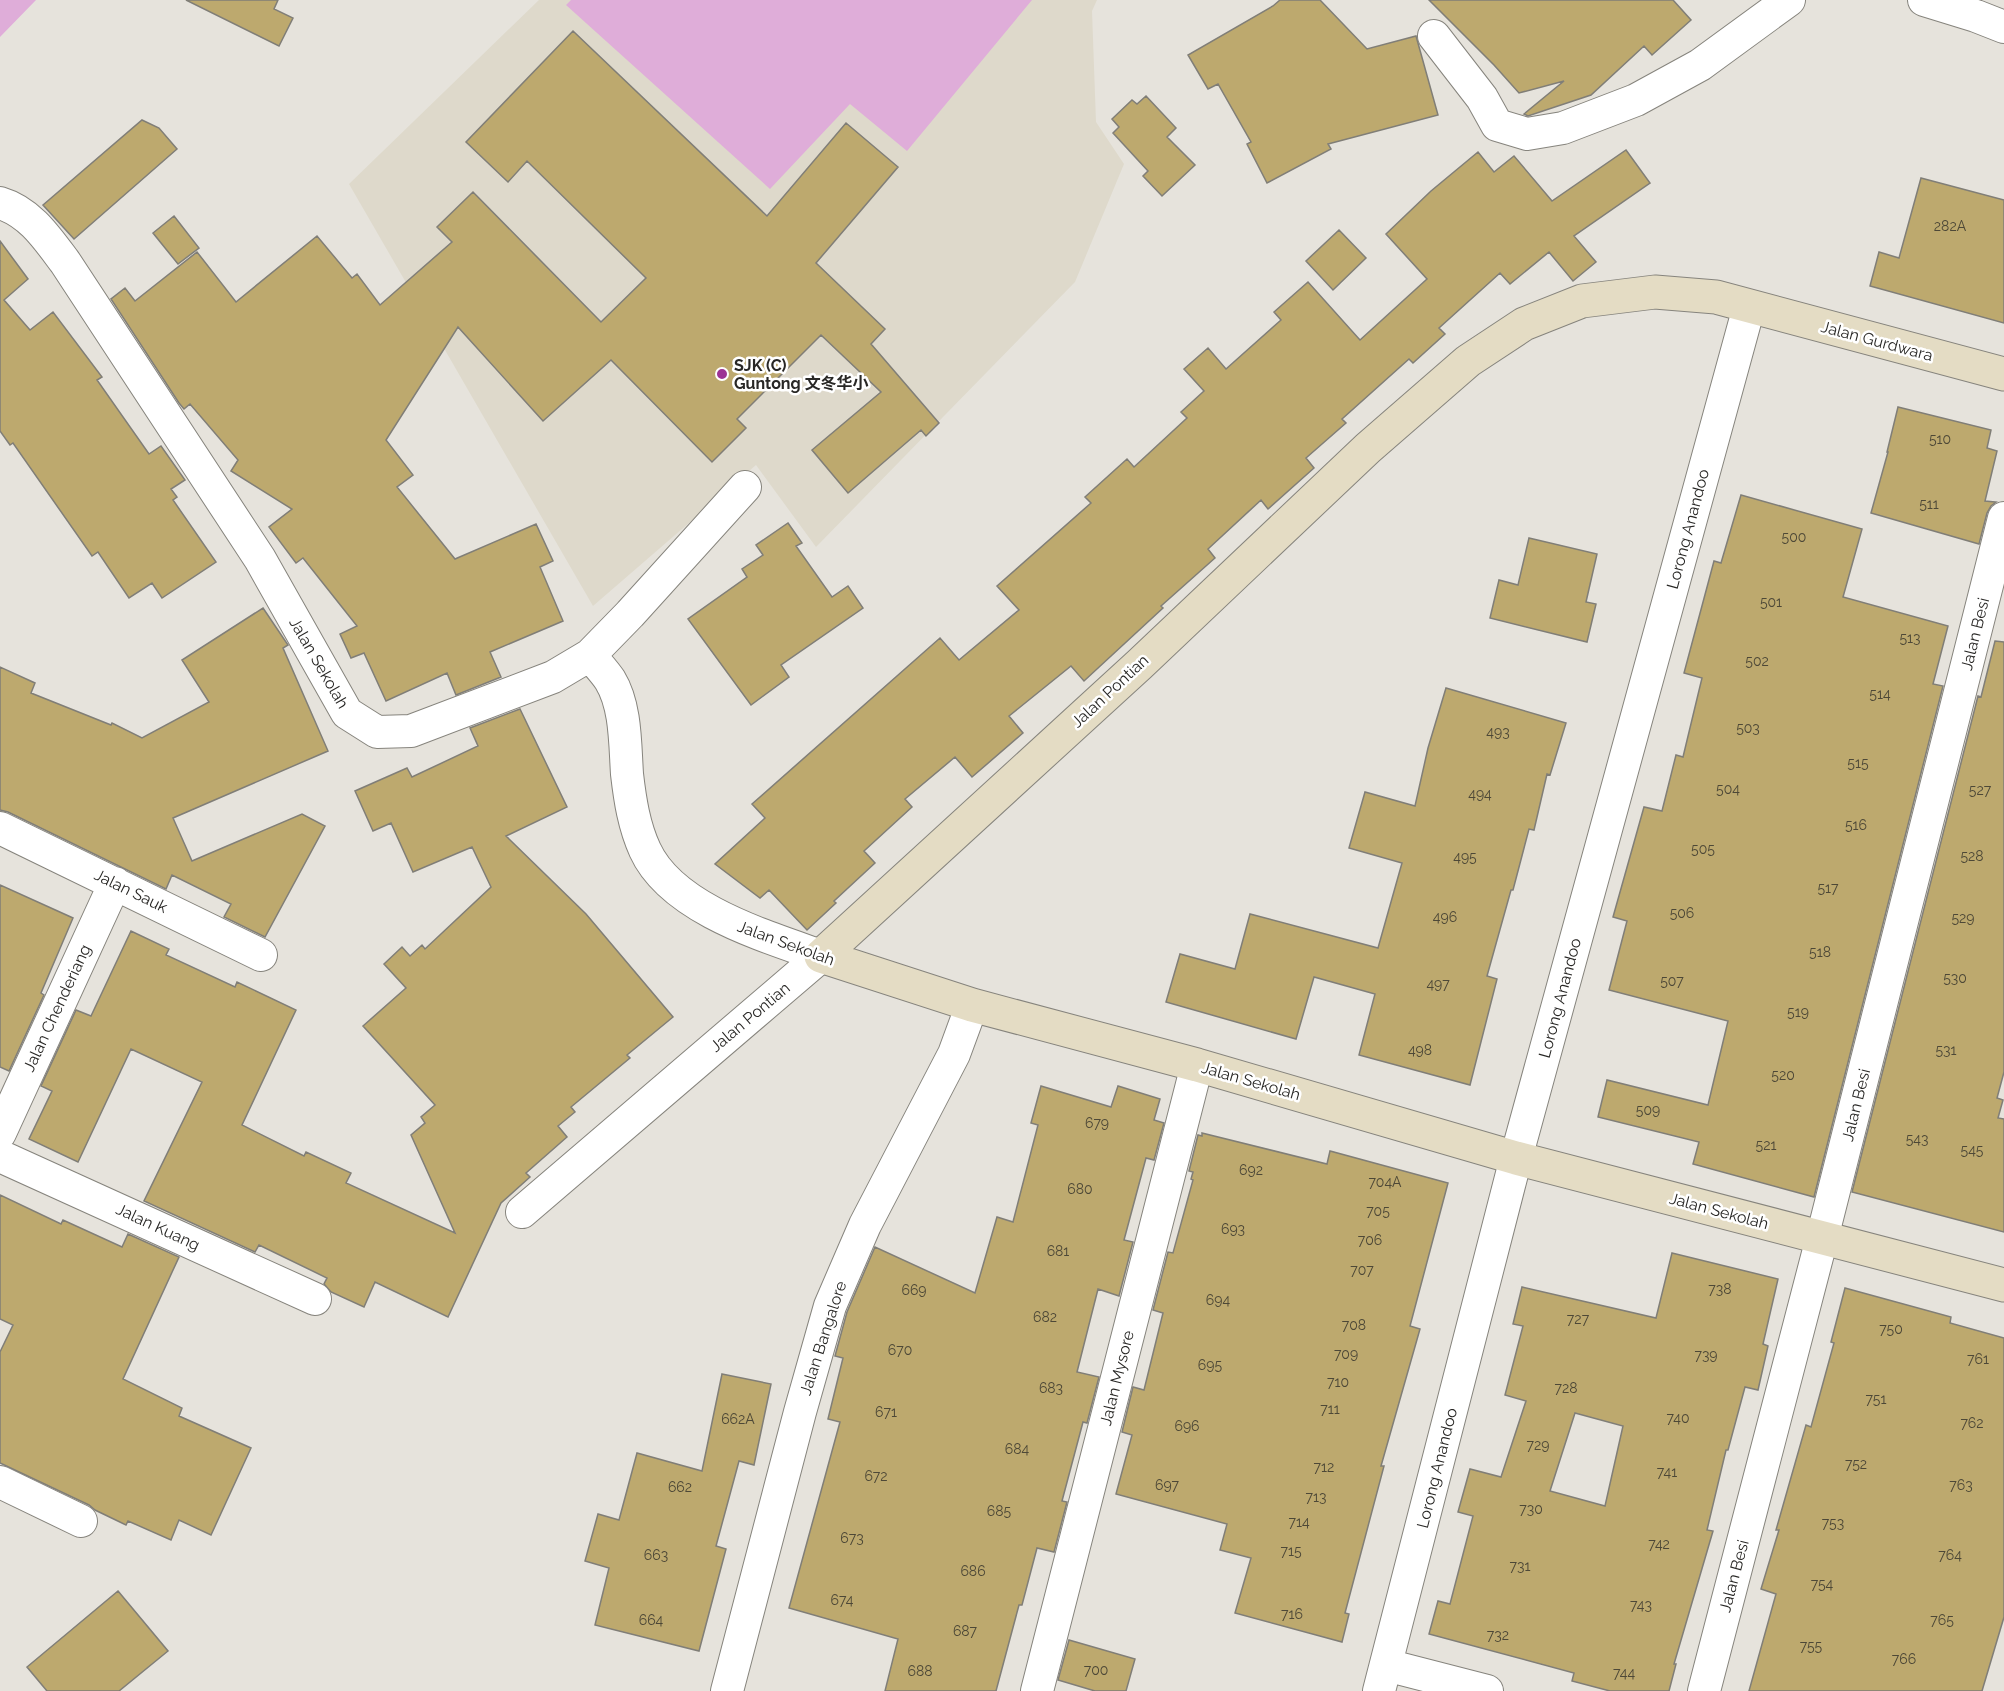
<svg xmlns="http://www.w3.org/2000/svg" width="2004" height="1691" viewBox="0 0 2004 1691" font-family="Raleway,'Noto Sans SC',sans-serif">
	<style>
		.built { fill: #ded9cb }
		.green { fill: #dfadd9 }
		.building { fill: #bda96e; stroke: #807e77; stroke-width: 1.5; fill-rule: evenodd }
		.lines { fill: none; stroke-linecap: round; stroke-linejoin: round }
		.street-casing { stroke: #86847d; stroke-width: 34 }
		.secondary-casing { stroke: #86847d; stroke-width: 35 }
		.street { stroke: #fff; stroke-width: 32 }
		.secondary { stroke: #e4dcc4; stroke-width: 33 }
		.poi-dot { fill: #9c3395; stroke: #fff; stroke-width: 2 }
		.labels { text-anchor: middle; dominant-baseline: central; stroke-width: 5; stroke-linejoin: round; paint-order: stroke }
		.number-label { font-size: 14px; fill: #4d4837 }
		.street-label { font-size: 16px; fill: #282725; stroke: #fff }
		.poi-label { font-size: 16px; font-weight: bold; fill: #282725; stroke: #fff; text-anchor: start }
	</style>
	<rect width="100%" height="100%" fill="#e6e3dc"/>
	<!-- built -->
	<path class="built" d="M 539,0 L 1097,0 L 1092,11 L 1096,122 L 1124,164 L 1075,282 L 816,547 L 756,465 L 593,606 L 349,184 Z"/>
	<!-- green -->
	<path class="green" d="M 0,0 L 36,0 L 0,37 Z
		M 571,0 L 1032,0 L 907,151 L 850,104 L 770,189 L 566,5 Z"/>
	<!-- building -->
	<path class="building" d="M 186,0 L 278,0 L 274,9 L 293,18 L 279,46 Z
		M 1280,0 L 1320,0 L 1367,49 L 1416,36 L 1438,115 L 1328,144 L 1331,149 L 1267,183 L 1247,144 L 1251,142 L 1218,84 L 1208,89 L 1188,55 L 1273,6 Z
		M 1429,0 L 1673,0 L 1691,20 L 1652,55 L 1644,46 L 1591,95 L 1528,116 L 1524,114 L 1564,81 L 1519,93 L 1494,65 Z
		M 573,31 L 767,216 L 846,123 L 898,167 L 816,263 L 885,329 L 871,344 L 939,423 L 926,436 L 921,430 L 848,493 L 812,450 L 881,392 L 821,335 L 737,419 L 746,428 L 712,462 L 611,360 L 543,421 L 458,327 L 386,440 L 413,475 L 397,487 L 455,559 L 536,524 L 553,561 L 540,567 L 563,621 L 490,652 L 501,677 L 456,695 L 447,673 L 386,701 L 364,653 L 351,658 L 340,634 L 357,626 L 303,558 L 296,563 L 269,527 L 292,509 L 231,471 L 238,460 L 190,404 L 184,409 L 179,403 L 111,299 L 125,288 L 135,301 L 197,252 L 236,302 L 317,236 L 352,278 L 357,274 L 380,305 L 452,242 L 437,227 L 473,192 L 601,322 L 646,278 L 527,161 L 508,182 L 466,142 Z
		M 1146,96 L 1176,128 L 1167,137 L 1195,165 L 1162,196 L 1143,176 L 1148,171 L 1113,133 L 1119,127 L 1112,119 L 1132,100 L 1137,104 Z
		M 142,120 L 159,128 L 177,149 L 74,239 L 43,205 Z
		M 1626,150 L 1650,183 L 1574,236 L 1596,262 L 1573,281 L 1549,252 L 1510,284 L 1500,273 L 1439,328 L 1445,334 L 1413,363 L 1409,359 L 1342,419 L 1346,423 L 1306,458 L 1314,468 L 1268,509 L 1261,500 L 1208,549 L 1215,558 L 1161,606 L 1163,608 L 1084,681 L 1071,666 L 1009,716 L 1023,733 L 972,777 L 955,757 L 905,799 L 912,807 L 864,851 L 875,863 L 834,901 L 836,903 L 807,930 L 769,890 L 760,898 L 715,864 L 765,818 L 752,804 L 940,638 L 959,660 L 1019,610 L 997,586 L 1091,503 L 1085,497 L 1127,459 L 1134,467 L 1187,418 L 1181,412 L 1204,391 L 1184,369 L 1208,348 L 1226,369 L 1281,320 L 1274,312 L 1308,282 L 1360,340 L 1427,279 L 1386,234 L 1431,191 L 1478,152 L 1494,172 L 1514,156 L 1552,201 Z
		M 1921,178 L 2004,200 L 2004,323 L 1870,286 L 1879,252 L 1899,258 Z
		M 174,216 L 199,248 L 178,264 L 153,233 Z
		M 1339,230 L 1366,258 L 1333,290 L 1306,261 Z
		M 0,241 L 28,279 L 4,300 L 30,330 L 53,312 L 102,377 L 97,380 L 149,454 L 161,446 L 185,480 L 171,489 L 177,497 L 173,500 L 216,562 L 162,598 L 152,583 L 129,598 L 98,552 L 92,556 L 13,443 L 10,445 L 0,431 Z
		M 1898,407 L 1991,430 L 1987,448 L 1997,451 L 1985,501 L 1996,502 L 1991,506 L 1987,513 L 1979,544 L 1871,513 L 1888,452 L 1887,452 Z
		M 1741,495 L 1862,529 L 1843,597 L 1948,626 L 1933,684 L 1943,686 L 1814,1197 L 1693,1164 L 1699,1142 L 1598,1117 L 1607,1080 L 1708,1105 L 1728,1021 L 1609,990 L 1627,921 L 1613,917 L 1644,807 L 1662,811 L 1676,755 L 1683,757 L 1702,678 L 1684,673 L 1714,561 L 1721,563 Z
		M 788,523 L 802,543 L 796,546 L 832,597 L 848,586 L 863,608 L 781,665 L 789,677 L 751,705 L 688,619 L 747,577 L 742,569 L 763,555 L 756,545 Z
		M 1529,538 L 1597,554 L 1586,602 L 1596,604 L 1587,642 L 1490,618 L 1499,580 L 1518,585 Z
		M 263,608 L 288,645 L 283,648 L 328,751 L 173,818 L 192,861 L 302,814 L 325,826 L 265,937 L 224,917 L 231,904 L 172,875 L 166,889 L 8,812 L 0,810 L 0,667 L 35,683 L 31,693 L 111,725 L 112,723 L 142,738 L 209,702 L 182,660 Z
		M 1995,641 L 2004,642 L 2004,1072 L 1997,1098 L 2003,1100 L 1998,1118 L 2004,1119 L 2004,1232 L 1852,1192 L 1978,696 L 1981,697 Z
		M 1446,688 L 1566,723 L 1550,775 L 1547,774 L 1534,830 L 1529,829 L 1513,890 L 1511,890 L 1487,976 L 1497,979 L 1470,1085 L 1359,1055 L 1375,994 L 1314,977 L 1296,1039 L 1166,1002 L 1180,954 L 1235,969 L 1250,914 L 1378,948 L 1402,863 L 1349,848 L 1365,792 L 1415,806 L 1428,748 Z
		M 520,709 L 567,807 L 506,836 L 586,914 L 673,1017 L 627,1055 L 630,1058 L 571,1107 L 575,1112 L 558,1126 L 567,1137 L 526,1173 L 530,1177 L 501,1203 L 448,1317 L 375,1282 L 364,1307 L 331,1292 L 324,1284 L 327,1278 L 259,1245 L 255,1252 L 144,1201 L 202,1082 L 131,1049 L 78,1162 L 29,1139 L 52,1091 L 41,1086 L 76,1010 L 91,1016 L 131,931 L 169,949 L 166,955 L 235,987 L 237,982 L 296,1010 L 242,1125 L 304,1156 L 306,1152 L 351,1173 L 346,1183 L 455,1233 L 411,1135 L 425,1123 L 421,1117 L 435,1105 L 363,1026 L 406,988 L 384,964 L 402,947 L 410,956 L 422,945 L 425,949 L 491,887 L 472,847 L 413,872 L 391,823 L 373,831 L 355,791 L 407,768 L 412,777 L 478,746 L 470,728 Z
		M 0,885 L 73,918 L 41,993 L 44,995 L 9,1071 L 0,1067 Z
		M 1041,1086 L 1111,1107 L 1118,1086 L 1160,1099 L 1154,1120 L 1164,1123 L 1154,1160 L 1146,1158 L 1124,1240 L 1133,1242 L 1119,1296 L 1098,1289 L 1077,1372 L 1099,1377 L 1087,1423 L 1083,1422 L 1062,1501 L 1067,1502 L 1054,1552 L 1037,1548 L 1022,1605 L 1019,1605 L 996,1691 L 885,1691 L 898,1639 L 789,1608 L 840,1422 L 828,1419 L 843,1358 L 835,1356 L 847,1312 L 875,1247 L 975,1293 L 997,1217 L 1013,1222 L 1038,1125 L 1031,1123 Z
		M 1202,1133 L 1327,1164 L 1330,1151 L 1448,1183 L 1410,1326 L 1420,1329 L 1381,1466 L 1384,1466 L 1345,1613 L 1349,1614 L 1342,1642 L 1235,1613 L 1251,1558 L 1220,1550 L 1227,1524 L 1116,1494 L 1132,1435 L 1122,1432 L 1133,1387 L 1144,1390 L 1163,1313 L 1153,1310 L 1168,1252 L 1173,1253 L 1193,1180 L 1191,1179 L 1193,1172 L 1189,1171 L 1198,1135 L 1202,1136 Z
		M 0,1195 L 61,1224 L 63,1220 L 122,1247 L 128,1234 L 179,1257 L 123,1379 L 182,1408 L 179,1416 L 251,1448 L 211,1535 L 179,1520 L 171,1540 L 128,1521 L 126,1525 L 95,1510 L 89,1505 L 0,1463 L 0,1352 L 13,1325 L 0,1319 Z
		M 1672,1253 L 1778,1279 L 1763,1344 L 1768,1346 L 1758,1390 L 1745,1387 L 1728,1450 L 1726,1450 L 1707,1530 L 1713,1531 L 1674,1664 L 1676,1664 L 1669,1691 L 1610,1691 L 1572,1681 L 1574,1673 L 1429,1634 L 1438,1601 L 1450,1604 L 1473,1516 L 1458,1512 L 1470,1469 L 1501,1477 L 1526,1401 L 1505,1395 L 1523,1326 L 1513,1324 L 1522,1287 L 1656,1318 ZM 1575,1413 L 1623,1426 L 1605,1506 L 1550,1491 Z
		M 1845,1288 L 1951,1317 L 1950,1323 L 2004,1338 L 2004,1617 L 1982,1691 L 1749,1691 L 1776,1594 L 1761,1589 L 1779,1530 L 1776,1530 L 1806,1425 L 1811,1427 L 1834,1343 L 1831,1342 Z
		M 722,1374 L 771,1384 L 754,1465 L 739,1461 L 716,1546 L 726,1549 L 699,1651 L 595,1625 L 609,1568 L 585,1561 L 598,1514 L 619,1520 L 637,1453 L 702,1471 Z
		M 118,1591 L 168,1651 L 119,1691 L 47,1691 L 27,1667 Z
		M 1069,1640 L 1135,1659 L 1126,1691 L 1095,1691 L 1058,1680 Z"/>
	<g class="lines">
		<defs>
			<path id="street" d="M 1924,0 L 1976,16 L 2004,27
				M 1434,36 L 1482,98 L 1497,125 L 1527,134 L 1563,128 L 1636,100 L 1700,65 L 1789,0
				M 0,203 C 30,212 47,238 65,262 L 260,559 L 347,713 L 377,732 L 411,731 L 553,677 L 590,655 C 596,663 604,671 610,680 C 626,706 625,744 627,774 C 630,800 634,826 645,850 C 672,909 765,936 821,956 L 522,1212
				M 590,655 L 630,614 L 745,487
				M 0,828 L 261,955
				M 0,1133 L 115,883
				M 0,1156 L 315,1299
				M 0,1482 L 81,1521
				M 1386,1665 L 1487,1691
				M 727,1691 L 800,1412 L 830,1306 L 865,1225 L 954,1054 L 972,1005
				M 1037,1691 L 1197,1065
				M 1379,1691 L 1516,1158 L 1749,307
				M 1704,1691 L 1822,1238 L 2004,518"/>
			<path id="secondary" d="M 821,956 L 1140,664 L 1368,448 L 1468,361 L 1524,324 L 1582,301 L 1655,292 L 1716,297 L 2004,374
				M 821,956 L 972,1005 L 1197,1065 L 1516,1158 L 2004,1285"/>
		</defs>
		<!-- street casing -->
		<use href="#street" class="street-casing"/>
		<!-- secondary casing -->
		<use href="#secondary" class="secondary-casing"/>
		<!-- street -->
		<use href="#street" class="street"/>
		<!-- secondary -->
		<use href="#secondary" class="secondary"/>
	</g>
	<!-- markers -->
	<circle class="poi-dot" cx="722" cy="374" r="6"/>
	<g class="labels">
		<!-- number labels -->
		<g class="number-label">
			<text x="1950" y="226">282A</text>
			<text x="1940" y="439">510</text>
			<text x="1929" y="504">511</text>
			<text x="1794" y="537">500</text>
			<text x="1771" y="602">501</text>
			<text x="1910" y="638">513</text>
			<text x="1757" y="661">502</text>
			<text x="1880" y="694">514</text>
			<text x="1748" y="728">503</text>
			<text x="1498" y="732">493</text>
			<text x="1858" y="763">515</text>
			<text x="1728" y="789">504</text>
			<text x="1980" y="790">527</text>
			<text x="1480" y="794">494</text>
			<text x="1856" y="825">516</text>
			<text x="1703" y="849">505</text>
			<text x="1972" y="856">528</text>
			<text x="1465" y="857">495</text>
			<text x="1828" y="888">517</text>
			<text x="1682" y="913">506</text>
			<text x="1445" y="917">496</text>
			<text x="1963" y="918">529</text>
			<text x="1820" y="952">518</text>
			<text x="1955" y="978">530</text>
			<text x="1672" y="981">507</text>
			<text x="1438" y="984">497</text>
			<text x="1798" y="1012">519</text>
			<text x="1420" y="1050">498</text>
			<text x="1946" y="1050">531</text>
			<text x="1783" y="1075">520</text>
			<text x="1648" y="1110">509</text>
			<text x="1097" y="1123">679</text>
			<text x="1917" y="1139">543</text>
			<text x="1766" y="1145">521</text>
			<text x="1972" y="1150">545</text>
			<text x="1251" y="1170">692</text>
			<text x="1385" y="1182">704A</text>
			<text x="1080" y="1189">680</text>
			<text x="1378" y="1211">705</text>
			<text x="1233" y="1229">693</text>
			<text x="1370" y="1240">706</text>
			<text x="1058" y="1251">681</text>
			<text x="1362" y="1270">707</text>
			<text x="1720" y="1289">738</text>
			<text x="914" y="1290">669</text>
			<text x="1218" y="1300">694</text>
			<text x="1045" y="1317">682</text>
			<text x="1578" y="1319">727</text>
			<text x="1354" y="1325">708</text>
			<text x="1891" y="1329">750</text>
			<text x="900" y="1350">670</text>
			<text x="1346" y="1354">709</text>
			<text x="1706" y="1355">739</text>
			<text x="1978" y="1359">761</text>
			<text x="1210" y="1365">695</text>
			<text x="1338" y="1382">710</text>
			<text x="1051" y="1388">683</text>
			<text x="1566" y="1388">728</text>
			<text x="1876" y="1399">751</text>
			<text x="1330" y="1409">711</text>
			<text x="886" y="1412">671</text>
			<text x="1678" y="1418">740</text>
			<text x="738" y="1419">662A</text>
			<text x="1972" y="1423">762</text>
			<text x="1187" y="1426">696</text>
			<text x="1538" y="1445">729</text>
			<text x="1017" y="1449">684</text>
			<text x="1856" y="1464">752</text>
			<text x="1324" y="1467">712</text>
			<text x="1667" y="1472">741</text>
			<text x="876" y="1476">672</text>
			<text x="1167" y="1485">697</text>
			<text x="1961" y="1485">763</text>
			<text x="680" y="1487">662</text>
			<text x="1316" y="1497">713</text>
			<text x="1531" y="1509">730</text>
			<text x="999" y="1511">685</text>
			<text x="1299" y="1522">714</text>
			<text x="1833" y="1523">753</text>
			<text x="852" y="1538">673</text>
			<text x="1659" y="1544">742</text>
			<text x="1291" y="1551">715</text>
			<text x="656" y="1555">663</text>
			<text x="1950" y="1555">764</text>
			<text x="1520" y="1566">731</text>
			<text x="973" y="1571">686</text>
			<text x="1822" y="1584">754</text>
			<text x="842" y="1600">674</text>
			<text x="1641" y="1605">743</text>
			<text x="1292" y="1614">716</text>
			<text x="651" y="1620">664</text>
			<text x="1942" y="1620">765</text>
			<text x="965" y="1631">687</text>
			<text x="1498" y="1635">732</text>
			<text x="1811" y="1646">755</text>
			<text x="1904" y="1659">766</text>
			<text x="1096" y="1670">700</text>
			<text x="920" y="1671">688</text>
			<text x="1624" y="1673">744</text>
		</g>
		<!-- street labels -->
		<g class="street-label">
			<text transform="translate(1877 341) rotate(15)">Jalan Gurdwara</text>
			<text transform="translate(1688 529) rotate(-75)">Lorong Anandoo</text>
			<text transform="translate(1975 634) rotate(-76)">Jalan Besi</text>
			<text transform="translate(319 663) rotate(60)">Jalan Sekolah</text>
			<text transform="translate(1110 691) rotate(-43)">Jalan Pontian</text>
			<text transform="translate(131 891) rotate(26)">Jalan Sauk</text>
			<text transform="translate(786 943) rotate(20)">Jalan Sekolah</text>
			<text transform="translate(1560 998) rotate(-75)">Lorong Anandoo</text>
			<text transform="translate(57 1008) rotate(-65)">Jalan Chenderiang</text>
			<text transform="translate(750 1017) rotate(-40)">Jalan Pontian</text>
			<text transform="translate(1251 1081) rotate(16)">Jalan Sekolah</text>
			<text transform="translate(1856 1105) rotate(-76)">Jalan Besi</text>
			<text transform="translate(1719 1211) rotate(15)">Jalan Sekolah</text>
			<text transform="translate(158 1227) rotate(25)">Jalan Kuang</text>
			<text transform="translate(823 1338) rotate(-72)">Jalan Bangalore</text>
			<text transform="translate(1117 1378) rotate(-76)">Jalan Mysore</text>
			<text transform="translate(1437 1468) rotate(-76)">Lorong Anandoo</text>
			<text transform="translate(1734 1576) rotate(-75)">Jalan Besi</text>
		</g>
		<!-- poi labels -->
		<g class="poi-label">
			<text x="734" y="365">SJK (C)<tspan x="734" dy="18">Guntong 文冬华小</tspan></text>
		</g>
	</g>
</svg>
